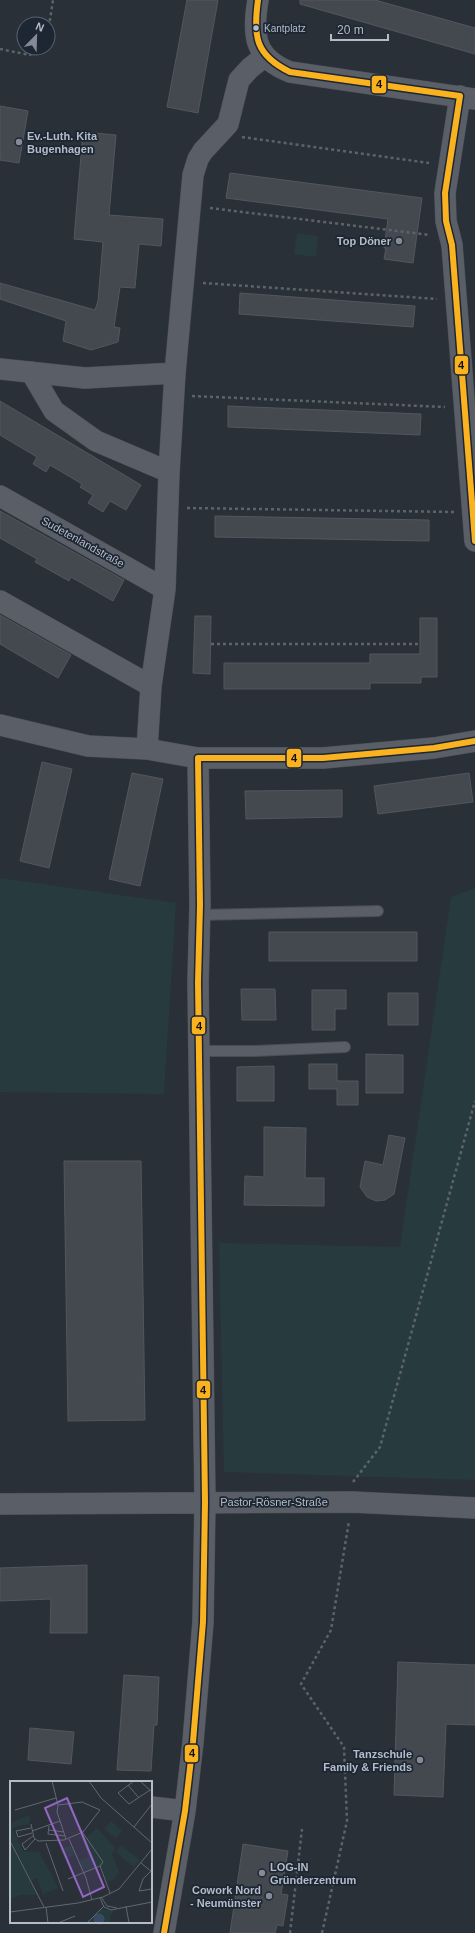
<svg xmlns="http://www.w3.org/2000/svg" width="475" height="1933" viewBox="0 0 475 1933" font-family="Helvetica,sans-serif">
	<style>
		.green { fill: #273a3e }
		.building { fill: #444950; stroke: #52575f }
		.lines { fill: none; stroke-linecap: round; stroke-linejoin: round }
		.lane-casing { stroke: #484c53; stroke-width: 12 }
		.street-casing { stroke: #484c53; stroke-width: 22 }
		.path { stroke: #5d636a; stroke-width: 2.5; stroke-dasharray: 3 3; stroke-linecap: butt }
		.lane { stroke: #5a5e66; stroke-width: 10 }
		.street { stroke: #5a5e66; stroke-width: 21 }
		.bus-1-casing { stroke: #1d2633; stroke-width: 9 }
		.bus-1 { stroke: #fab31e; stroke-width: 6 }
		.bus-dot { fill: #b4bcc9; stroke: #1d2633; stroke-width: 1.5 }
		.poi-dot { fill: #848b96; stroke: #1d2633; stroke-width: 1.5 }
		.labels { text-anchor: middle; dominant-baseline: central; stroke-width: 3.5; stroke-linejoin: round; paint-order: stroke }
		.bus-label { font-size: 10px; fill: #b4bcc9; stroke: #1d2633; text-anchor: start }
		.poi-label { font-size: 11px; font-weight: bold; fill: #b4bcc9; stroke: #1d2633; text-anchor: end }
		.street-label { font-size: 11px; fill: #b4bcc9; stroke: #1d2633 }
		.inset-road { fill: none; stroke: #616872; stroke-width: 1 }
		.view { fill: #9266c3; fill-opacity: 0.15; stroke: #9266c3; stroke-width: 2 }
		.inset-edge { fill: none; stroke: #b4bcc9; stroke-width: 2 }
		.line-badge { stroke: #1d2633; stroke-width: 1.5 }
		.pale-badge-label { font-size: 11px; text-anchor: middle; font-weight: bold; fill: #111 }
	</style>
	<rect width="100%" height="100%" fill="#2a3038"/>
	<!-- green -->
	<path class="green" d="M 297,233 L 318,236 L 316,257 L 294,254 Z
		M 0,878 L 176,903 L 164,1094 L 0,1092 Z
		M 475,888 L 475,1480 L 224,1472 L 219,1243 L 400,1247 L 451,897 Z"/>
	<!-- building -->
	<path class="building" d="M 187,0 L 218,0 L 198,113 L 167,107 Z
		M 300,0 L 375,0 L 475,28 L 475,54 L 300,4 Z
		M 0,106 L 28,111 L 19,163 L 0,160 Z
		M 83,132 L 116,135 L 109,215 L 163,219 L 161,246 L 139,244 L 135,288 L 120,287 L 114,327 L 120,328 L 118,342 L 91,350 L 63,341 L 66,321 L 0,299 L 0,283 L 95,310 L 98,301 L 103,242 L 74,239 Z
		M 230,173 L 422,198 L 413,263 L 384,259 L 386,248 L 384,248 L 388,219 L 226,198 Z
		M 240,293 L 415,306 L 413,327 L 239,314 Z
		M 0,401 L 141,485 L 126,510 L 110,501 L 103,512 L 88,503 L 93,495 L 80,487 L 82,484 L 50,465 L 46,472 L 33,464 L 37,457 L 0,435 Z
		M 228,406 L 421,414 L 420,435 L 228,427 Z
		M 0,511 L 124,580 L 113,601 L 71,577 L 69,581 L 35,562 L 37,559 L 0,538 Z
		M 215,516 L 429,520 L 429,541 L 215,537 Z
		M 0,615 L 71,655 L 58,678 L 0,644 Z
		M 195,616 L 211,616 L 210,674 L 193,673 Z
		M 420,618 L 437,618 L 437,677 L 421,677 L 421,683 L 370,683 L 370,689 L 224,689 L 224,663 L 370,663 L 370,654 L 420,654 Z
		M 42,762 L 72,769 L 49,868 L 20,861 Z
		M 132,773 L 163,779 L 140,886 L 109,879 Z
		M 469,773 L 473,802 L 378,814 L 374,786 Z
		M 342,790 L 342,817 L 246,819 L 245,791 Z
		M 269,932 L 417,932 L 417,961 L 269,961 Z
		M 241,989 L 275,989 L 276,1020 L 242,1020 Z
		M 312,990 L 346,990 L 346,1009 L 335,1009 L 335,1030 L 312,1030 Z
		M 388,993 L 418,993 L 418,1025 L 388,1025 Z
		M 366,1054 L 403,1055 L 403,1093 L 366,1093 Z
		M 309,1064 L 337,1064 L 337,1081 L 358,1081 L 358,1105 L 337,1105 L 337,1089 L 309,1089 Z
		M 274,1066 L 274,1101 L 237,1101 L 237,1067 Z
		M 264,1127 L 306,1128 L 305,1178 L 324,1178 L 324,1206 L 244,1205 L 245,1176 L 264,1177 Z
		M 389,1135 L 405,1138 L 394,1194 L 385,1200 L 376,1201 L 367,1197 L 360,1187 L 365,1161 L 383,1165 Z
		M 64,1161 L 141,1161 L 145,1420 L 68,1421 Z
		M 87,1565 L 87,1633 L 50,1633 L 51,1599 L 0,1601 L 0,1568 Z
		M 398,1662 L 475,1665 L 475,1725 L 446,1724 L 443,1797 L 394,1795 Z
		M 124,1675 L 159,1677 L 157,1725 L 154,1725 L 151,1771 L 117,1770 Z
		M 30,1728 L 74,1732 L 71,1764 L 28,1760 Z
		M 243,1844 L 288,1851 L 281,1894 L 288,1895 L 283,1926 L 277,1925 L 275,1933 L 230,1933 Z"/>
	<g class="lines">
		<defs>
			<path id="lane" d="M 199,915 L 378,911
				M 199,1051 L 255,1051 L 345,1047"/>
			<path id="street" d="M 258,0 C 252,35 254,58 290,72 L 475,99
				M 460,96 L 445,193 L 446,221 L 452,245 L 475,541
				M 0,369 L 85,378 L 175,373
				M 31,372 L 54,411 L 96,441 L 169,472
				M 0,496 L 165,589
				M 0,601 L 151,686
				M 0,725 L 88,746 L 147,749 L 198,758 L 323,758 L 434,748 L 475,741
				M 147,749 L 151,686 L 165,589 L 169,472 L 175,373 L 193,175 L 198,159 L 203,151 L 228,124 L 239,80 L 250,68 L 264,57
				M 0,1504 L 352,1502 L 475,1508
				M 151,1807 L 185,1811
				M 164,1933 L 185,1811 L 193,1742 L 203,1622 L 205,1502 L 198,982 L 200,905 L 198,758"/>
		</defs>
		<!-- lane casing -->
		<use href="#lane" class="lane-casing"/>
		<!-- street casing -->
		<use href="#street" class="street-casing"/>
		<!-- path -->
		<path class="path" d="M 48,33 L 53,0
			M 0,49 L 30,55 L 37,48
			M 242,137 L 429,163
			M 210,208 L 430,235
			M 203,283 L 437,299
			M 192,396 L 445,407
			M 187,508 L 454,512
			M 211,644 L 420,644
			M 353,1482 L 380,1447 L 475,1101
			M 290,1933 L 302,1829
			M 322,1933 L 347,1821 L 344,1747 L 301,1684 L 331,1630 L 349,1521"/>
		<!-- lane -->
		<use href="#lane" class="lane"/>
		<!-- street -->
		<use href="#street" class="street"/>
		<defs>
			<path id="bus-1" d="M 258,0 C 253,36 255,55 290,72 L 460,96 L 445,193 L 446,221 L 452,245 L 475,541
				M 164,1933 L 185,1811 L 193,1742 L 203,1622 L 205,1502 L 198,982 L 200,905 L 198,758 L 323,758 L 434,748 L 475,741"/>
		</defs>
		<!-- bus-1 casing -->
		<use href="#bus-1" class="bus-1-casing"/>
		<!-- bus-1 -->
		<use href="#bus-1" class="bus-1"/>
	</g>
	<!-- markers -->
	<circle class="bus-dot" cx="256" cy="28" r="3.5"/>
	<g class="poi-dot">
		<circle cx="19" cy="142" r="4"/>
		<circle cx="399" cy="241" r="4"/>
		<circle cx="420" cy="1760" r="4"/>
		<circle cx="262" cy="1873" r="4"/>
		<circle cx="269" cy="1896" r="4"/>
	</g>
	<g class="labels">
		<!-- bus labels -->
		<g class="bus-label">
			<text x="264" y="28">Kantplatz</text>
		</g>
		<!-- poi labels -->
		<g class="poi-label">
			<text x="27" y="136" text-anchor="start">Ev.-Luth. Kita<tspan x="27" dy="13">Bugenhagen</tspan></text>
			<text x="391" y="241">Top Döner</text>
			<text x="412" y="1754">Tanzschule<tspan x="412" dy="13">Family &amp; Friends</tspan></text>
			<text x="270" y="1867" text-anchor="start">LOG-IN<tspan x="270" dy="13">Gründerzentrum</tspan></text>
			<text x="261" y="1890">Cowork Nord<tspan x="261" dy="13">- Neumünster</tspan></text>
		</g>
		<!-- street labels -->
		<g class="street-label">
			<text transform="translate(83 542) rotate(29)">Sudetenlandstraße</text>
			<text x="274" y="1502">Pastor-Rösner-Straße</text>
		</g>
	</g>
	<!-- overview -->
	<g transform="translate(10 1781)">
		<rect width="142" height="142" fill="#2a3038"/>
		<path d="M 19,34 L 20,41 L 18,43 L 2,47 L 13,70 L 29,71 L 40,91 L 48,107 L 33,113 L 27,97 L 21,99 L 0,58 L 0,42 ZM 101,40 L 112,50 L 106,57 L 94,48 ZM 87,47 L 105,67 L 102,73 L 109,91 L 103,99 L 97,101 L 90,84 L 74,90 L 69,80 L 78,76 L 73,59 ZM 0,63 L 1,63 L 27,114 L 10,114 L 0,118 ZM 111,64 L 130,79 L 124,86 L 106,71 ZM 61,65 L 64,74 L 54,78 L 50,68 ZM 91,128 L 104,130 L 100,135 L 100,142 L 78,142 Z" fill="#273a3e"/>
		<path d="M83.5 138a5.5 5.5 0 1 1 11 0a5.5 5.5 0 1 1-11 0Z" fill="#384963"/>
		<path class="inset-road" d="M 42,0 L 48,24 L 47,31 L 56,58M 79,0 L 91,17 L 142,62M 124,0 L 108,12 L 119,23 L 140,9M 130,0 L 142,11M 118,4 L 129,17M 58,22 L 71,49 L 93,81 L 90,85 L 58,98M 48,24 L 72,21 L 90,29M 5,29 L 46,17M 21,43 L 24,57 L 28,60 L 54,59 L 73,51 L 90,29M 39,45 L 38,53 L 55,55M 124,46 L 142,23M 21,47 L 6,50 L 8,56 L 22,52M 39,49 L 54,51M 22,50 L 50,40M 23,55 L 12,63 L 15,69 L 25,58M 59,58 L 76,97 L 82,119M 0,60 L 34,126M 36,62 L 53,110M 131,82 L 142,91M 90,85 L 100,112M 141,90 L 133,98 L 129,110 L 142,108M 91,116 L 97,125 L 107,127M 90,117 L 94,126 L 101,129 L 142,121M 116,125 L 119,142M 36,126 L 38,142M 0,131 L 68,122 L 93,116 L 109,108 L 142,68M 48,142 L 65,135M 77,142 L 94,125"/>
		<path class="view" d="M 57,17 L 94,106 L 73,116 L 35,27 Z"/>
		<rect width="142" height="142" class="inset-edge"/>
	</g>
	<g class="line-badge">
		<rect x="371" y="75" width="16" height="19" rx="4" fill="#fab31e"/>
		<rect x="454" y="355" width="15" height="20" rx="4" fill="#fab31e"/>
		<rect x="286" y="748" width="16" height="20" rx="4" fill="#fab31e"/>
		<rect x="191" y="1016" width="15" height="19" rx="4" fill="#fab31e"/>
		<rect x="196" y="1380" width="15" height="19" rx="4" fill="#fab31e"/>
		<rect x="184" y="1744" width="15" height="19" rx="4" fill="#fab31e"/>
	</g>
	<g class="pale-badge-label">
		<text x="379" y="88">4</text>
		<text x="461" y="369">4</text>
		<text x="294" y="762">4</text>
		<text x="199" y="1030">4</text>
		<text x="203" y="1394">4</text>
		<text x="192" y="1757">4</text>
	</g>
	<!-- north arrow -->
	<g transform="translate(36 36) rotate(23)"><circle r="19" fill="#1d2633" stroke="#59626f"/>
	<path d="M0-3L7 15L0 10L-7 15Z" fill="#848b96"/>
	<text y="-6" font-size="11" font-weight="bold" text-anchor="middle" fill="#b4bcc9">N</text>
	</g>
	<!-- scale -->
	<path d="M331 34v6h57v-6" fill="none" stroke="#b4bcc9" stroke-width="2"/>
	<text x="337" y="34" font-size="12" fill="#b4bcc9" stroke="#1d2633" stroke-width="3" paint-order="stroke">20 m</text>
</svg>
